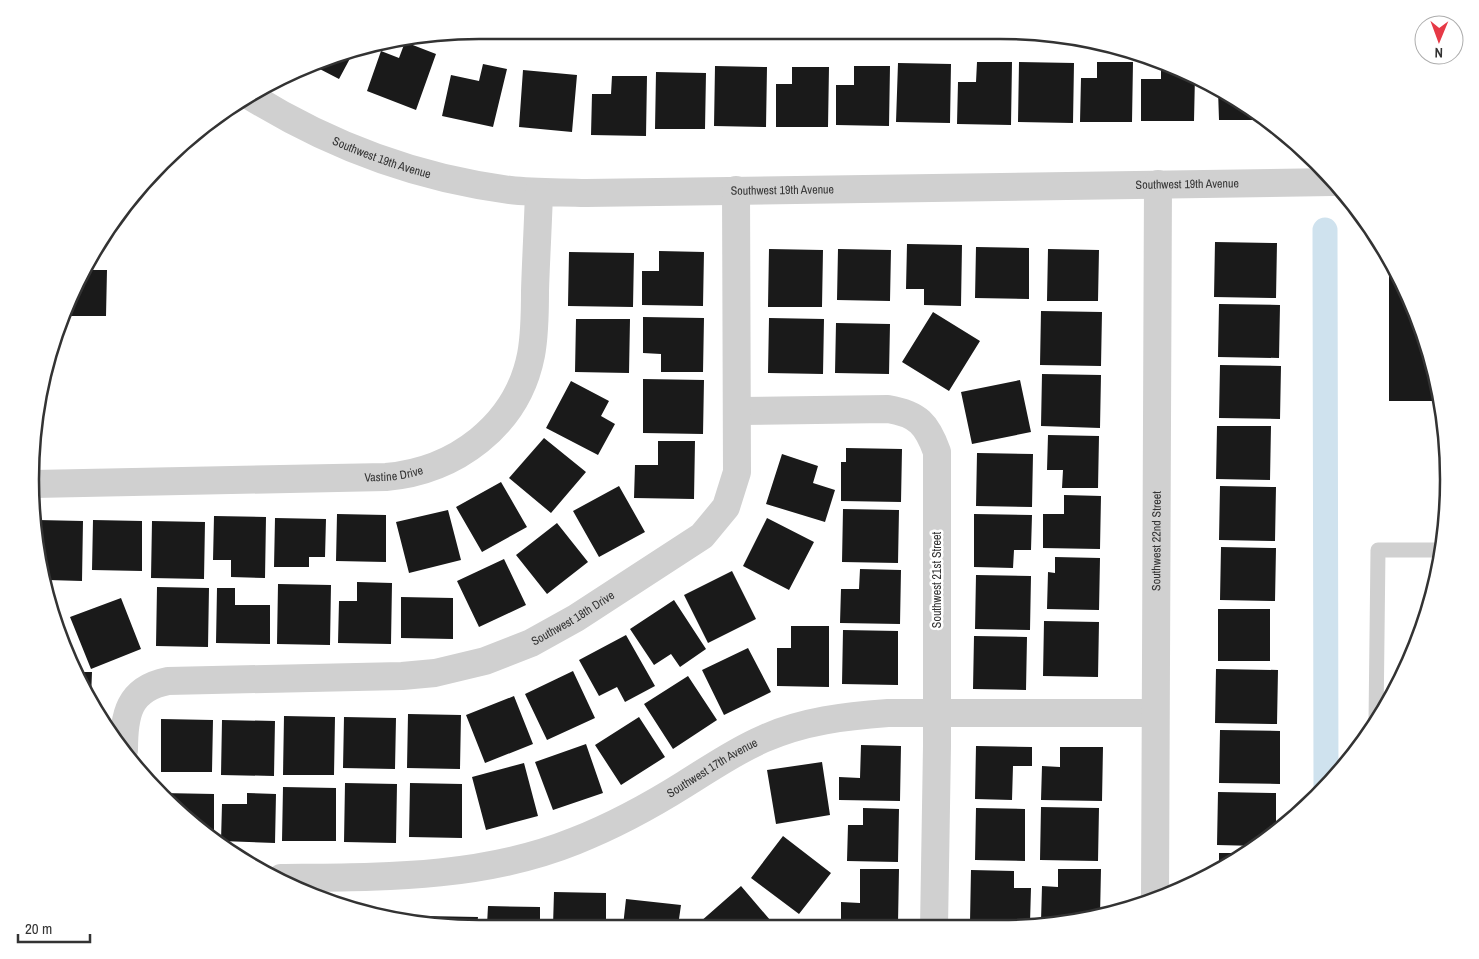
<svg xmlns="http://www.w3.org/2000/svg" width="1479" height="959" viewBox="0 0 1479 959" font-family="'Archivo Narrow',sans-serif">
	<style>
		.lines { fill: none; stroke-linecap: round; stroke-linejoin: round }
		.canal { stroke: #cfe2ee; stroke-width: 25 }
		.building { fill: #1a1a1a }
		.service { stroke: #d0d0d0; stroke-width: 15 }
		.minor { stroke: #d0d0d0; stroke-width: 28 }
		.labels { text-anchor: middle; dominant-baseline: central; stroke-width: 5; stroke-linejoin: round; paint-order: stroke }
		.street-label { font-size: 12px; fill: #333; stroke: #fff }
		.rim { fill: none; stroke: #333; stroke-width: 2.5 }
	</style>
	<rect width="100%" height="100%" fill="#fff"/>
	<g class="lines">
		<!-- canal -->
		<path class="canal" d="M 1325,230 L 1326,787"/>
	</g>
	<!-- building -->
	<path class="building" d="M 405,42 L 436,54 L 416,110 L 367,91 L 381,51 L 399,58 Z
		M 354,51 L 339,79 L 312,65 L 335,54 Z
		M 977,62 L 1012,62 L 1011,125 L 957,124 L 958,82 L 976,82 Z
		M 1019,62 L 1074,63 L 1073,123 L 1018,122 Z
		M 1097,62 L 1133,62 L 1132,122 L 1080,122 L 1081,78 L 1097,78 Z
		M 898,63 L 951,64 L 950,123 L 896,122 Z
		M 483,64 L 507,69 L 493,127 L 442,116 L 451,75 L 479,81 Z
		M 1161,65 L 1195,75 L 1194,121 L 1141,121 L 1141,79 L 1161,79 Z
		M 715,66 L 767,67 L 766,127 L 714,126 Z
		M 854,66 L 890,66 L 889,126 L 836,125 L 836,85 L 854,85 Z
		M 792,67 L 829,67 L 828,127 L 776,127 L 776,84 L 792,84 Z
		M 523,70 L 577,75 L 572,132 L 519,127 Z
		M 656,72 L 706,73 L 705,129 L 655,129 Z
		M 612,76 L 647,76 L 646,136 L 591,135 L 592,94 L 611,94 Z
		M 1218,90 L 1263,120 L 1219,120 Z
		M 117,218 L 116,230 L 110,229 Z
		M 1215,242 L 1277,243 L 1276,298 L 1214,297 Z
		M 907,244 L 962,245 L 961,306 L 924,305 L 924,289 L 906,289 Z
		M 976,247 L 1029,248 L 1029,299 L 975,298 Z
		M 769,249 L 823,250 L 822,307 L 768,307 Z
		M 838,249 L 891,250 L 890,301 L 837,300 Z
		M 1048,249 L 1099,250 L 1098,301 L 1047,301 Z
		M 659,251 L 704,252 L 703,306 L 642,305 L 642,271 L 659,271 Z
		M 569,252 L 634,253 L 633,307 L 568,306 Z
		M 1389,259 L 1403,280 L 1434,363 L 1440,401 L 1389,401 Z
		M 89,270 L 107,270 L 106,316 L 64,316 Z
		M 1219,304 L 1280,305 L 1279,358 L 1218,357 Z
		M 1041,311 L 1102,312 L 1101,366 L 1040,365 Z
		M 933,312 L 980,341 L 949,391 L 902,362 Z
		M 643,317 L 704,318 L 703,372 L 661,372 L 661,354 L 643,353 Z
		M 769,318 L 824,319 L 823,374 L 768,373 Z
		M 576,319 L 630,319 L 629,373 L 575,372 Z
		M 836,323 L 890,324 L 889,374 L 835,373 Z
		M 1220,365 L 1281,366 L 1280,419 L 1219,418 Z
		M 1042,374 L 1101,375 L 1100,428 L 1041,426 Z
		M 643,379 L 704,380 L 703,434 L 643,433 Z
		M 1020,380 L 1031,432 L 972,444 L 961,392 Z
		M 571,381 L 609,401 L 601,416 L 615,424 L 598,455 L 546,428 Z
		M 1217,426 L 1271,426 L 1270,480 L 1216,479 Z
		M 1048,435 L 1099,436 L 1098,488 L 1062,488 L 1063,470 L 1047,470 Z
		M 544,438 L 586,472 L 551,513 L 509,478 Z
		M 658,441 L 695,441 L 694,499 L 634,498 L 635,465 L 658,465 Z
		M 846,448 L 902,449 L 901,502 L 841,501 L 841,462 L 846,462 Z
		M 977,453 L 1033,454 L 1032,507 L 976,506 Z
		M 782,454 L 818,466 L 813,483 L 835,490 L 825,522 L 766,504 Z
		M 501,482 L 527,527 L 482,552 L 456,507 Z
		M 619,486 L 645,532 L 599,557 L 573,511 Z
		M 1220,486 L 1276,487 L 1275,541 L 1219,540 Z
		M 1064,495 L 1101,496 L 1100,549 L 1043,548 L 1043,514 L 1064,514 Z
		M 843,509 L 899,510 L 898,563 L 842,562 Z
		M 448,510 L 461,560 L 409,573 L 396,522 Z
		M 337,514 L 386,515 L 386,562 L 336,561 Z
		M 974,514 L 1032,515 L 1031,550 L 1014,550 L 1013,568 L 974,567 Z
		M 214,516 L 266,517 L 265,578 L 231,577 L 231,560 L 213,560 Z
		M 275,518 L 326,519 L 325,557 L 309,557 L 309,567 L 274,567 Z
		M 767,518 L 814,542 L 789,590 L 743,566 Z
		M 38,520 L 83,521 L 82,581 L 48,580 L 48,565 L 42,565 Z
		M 93,520 L 142,521 L 142,571 L 92,570 Z
		M 152,521 L 205,522 L 204,579 L 151,578 Z
		M 557,523 L 588,562 L 547,594 L 516,555 Z
		M 1221,547 L 1276,548 L 1275,601 L 1220,600 Z
		M 1055,557 L 1100,558 L 1099,610 L 1047,609 L 1048,572 L 1055,573 Z
		M 504,559 L 526,605 L 479,627 L 457,581 Z
		M 860,569 L 901,570 L 900,624 L 840,623 L 841,589 L 859,589 Z
		M 732,571 L 756,619 L 708,643 L 684,595 Z
		M 976,575 L 1031,576 L 1030,630 L 975,629 Z
		M 357,582 L 392,583 L 391,644 L 338,643 L 339,601 L 357,601 Z
		M 278,584 L 331,585 L 330,645 L 277,644 Z
		M 157,587 L 209,588 L 208,647 L 156,646 Z
		M 217,588 L 235,588 L 235,605 L 270,605 L 270,644 L 216,643 Z
		M 401,597 L 453,598 L 453,639 L 401,638 Z
		M 121,598 L 141,649 L 91,669 L 70,617 Z
		M 674,600 L 706,649 L 680,667 L 671,654 L 654,665 L 630,629 Z
		M 1218,609 L 1270,609 L 1270,661 L 1218,661 Z
		M 1044,621 L 1099,622 L 1098,677 L 1043,676 Z
		M 791,626 L 829,626 L 829,687 L 777,686 L 777,648 L 791,648 Z
		M 843,630 L 898,631 L 898,685 L 842,684 Z
		M 626,635 L 655,686 L 625,702 L 617,687 L 599,696 L 579,660 Z
		M 974,636 L 1027,637 L 1026,690 L 973,689 Z
		M 748,648 L 771,692 L 724,715 L 702,670 Z
		M 1216,669 L 1278,670 L 1277,724 L 1215,723 Z
		M 573,671 L 595,718 L 547,740 L 525,694 Z
		M 80,672 L 92,672 L 91,698 Z
		M 688,676 L 717,720 L 673,749 L 644,704 Z
		M 514,696 L 533,744 L 485,763 L 466,715 Z
		M 408,714 L 461,715 L 460,769 L 407,768 Z
		M 284,716 L 335,717 L 334,775 L 283,775 Z
		M 344,717 L 396,718 L 395,769 L 343,768 Z
		M 639,717 L 665,757 L 621,785 L 595,745 Z
		M 161,719 L 213,720 L 212,772 L 161,772 Z
		M 222,720 L 275,721 L 274,776 L 221,775 Z
		M 1220,730 L 1280,731 L 1280,784 L 1219,783 Z
		M 586,744 L 603,793 L 553,810 L 535,762 Z
		M 861,745 L 901,746 L 900,801 L 839,800 L 839,777 L 860,778 Z
		M 976,746 L 1032,747 L 1032,766 L 1013,766 L 1012,800 L 975,799 Z
		M 1060,747 L 1103,747 L 1102,801 L 1041,800 L 1042,766 L 1060,767 Z
		M 822,762 L 830,815 L 776,824 L 767,770 Z
		M 524,763 L 538,816 L 486,830 L 472,777 Z
		M 345,783 L 397,784 L 396,843 L 344,842 Z
		M 410,783 L 462,784 L 462,838 L 409,837 Z
		M 283,787 L 336,788 L 336,841 L 282,841 Z
		M 1218,792 L 1276,793 L 1276,834 L 1257,846 L 1217,845 Z
		M 162,793 L 214,794 L 214,837 L 183,818 Z
		M 247,793 L 276,794 L 275,843 L 221,841 L 222,804 L 247,804 Z
		M 1041,807 L 1099,808 L 1098,861 L 1040,860 Z
		M 863,808 L 899,809 L 898,862 L 847,861 L 848,825 L 863,825 Z
		M 976,808 L 1025,809 L 1025,861 L 975,860 Z
		M 783,836 L 831,873 L 799,914 L 751,878 Z
		M 1219,853 L 1245,853 L 1219,870 Z
		M 860,869 L 899,869 L 898,923 L 841,922 L 841,902 L 860,903 Z
		M 1058,869 L 1101,869 L 1100,916 L 1066,922 L 1041,921 L 1042,886 L 1058,887 Z
		M 971,870 L 1014,871 L 1014,888 L 1031,888 L 1030,923 L 970,922 Z
		M 741,886 L 776,927 L 704,927 L 700,922 Z
		M 554,892 L 606,893 L 606,926 L 553,926 Z
		M 626,899 L 681,905 L 678,926 L 623,926 Z
		M 488,906 L 540,907 L 540,926 L 487,925 Z
		M 385,915 L 415,915 L 415,924 L 385,916 Z
		M 424,916 L 478,917 L 477,925 L 424,925 Z"/>
	<g class="lines">
		<!-- service -->
		<path class="service" d="M 1376,722 L 1378,550 L 1442,550"/>
		<!-- minor -->
		<g class="minor">
			<path id="s1" d="M 250,96 C 329,145 416,178 510,190 C 535,193 561,192 586,193 L 1333,182"/>
			<path d="M 739,411 L 888,409 C 918,414 927,424 937,452 L 937,746 L 934,928"/>
			<path id="s2" d="M 34,484 L 386,477 C 455,471 517,426 531,355 C 535,334 535,312 535,291 C 536,258 538,225 539,192"/>
			<path id="s3" d="M 124,750 C 124,715 128,689 168,681 L 402,676 L 435,673 L 485,661 L 531,643 L 576,618 L 702,536 L 726,507 L 737,472 L 736,190"/>
			<path id="s4" d="M 281,878 C 380,877 481,879 575,841 C 613,826 650,806 685,784 C 711,768 735,751 763,739 C 803,721 846,716 888,713 L 1154,713"/>
			<path id="s5" d="M 1155,899 L 1158,184"/>
		</g>
	</g>
	<g class="labels">
		<!-- street labels -->
		<g class="street-label">
			<text stroke="none"><textPath href="#s1" startOffset="146">Southwest 19th Avenue</textPath></text>
			<text stroke="none"><textPath href="#s1" startOffset="956">Southwest 19th Avenue</textPath></text>
			<text stroke="none"><textPath href="#s1" startOffset="551">Southwest 19th Avenue</textPath></text>
			<text stroke="none"><textPath href="#s2" startOffset="360">Vastine Drive</textPath></text>
			<text stroke="none"><textPath href="#s5" startOffset="358">Southwest 22nd Street</textPath></text>
			<text transform="translate(937 580) rotate(-90)">Southwest 21st Street</text>
			<text stroke="none"><textPath href="#s3" startOffset="508">Southwest 18th Drive</textPath></text>
			<text stroke="none"><textPath href="#s4" startOffset="454">Southwest 17th Avenue</textPath></text>
		</g>
	</g>
	<!-- crop -->
	<path d="M0 0H1479V959H0ZM479 39H1000A440 440 0 0 1 1440 479V480A440 440 0 0 1 1000 920H479A440 440 0 0 1 39 480V479A440 440 0 0 1 479 39Z" fill="#fff" fill-rule="evenodd"/>
	<path class="rim" d="M479 39H1000A440 440 0 0 1 1440 479V480A440 440 0 0 1 1000 920H479A440 440 0 0 1 39 480V479A440 440 0 0 1 479 39Z"/>
	<!-- north arrow -->
	<g transform="translate(1439 40) rotate(181)"><circle r="24" fill="#ffffff" stroke="#adadad"/>
	<path d="M0-4L9 19L0 12L-9 19Z" fill="#e63946"/>
	<text y="-8" font-size="14" font-weight="bold" text-anchor="middle" fill="#333333">N</text>
	</g>
	<!-- scale -->
	<path d="M18 934v8h72v-8" fill="none" stroke="#333333" stroke-width="2.5"/>
	<text x="25" y="934" font-size="15" fill="#333333" stroke="#ffffff" stroke-width="4" paint-order="stroke">20 m</text>
</svg>
